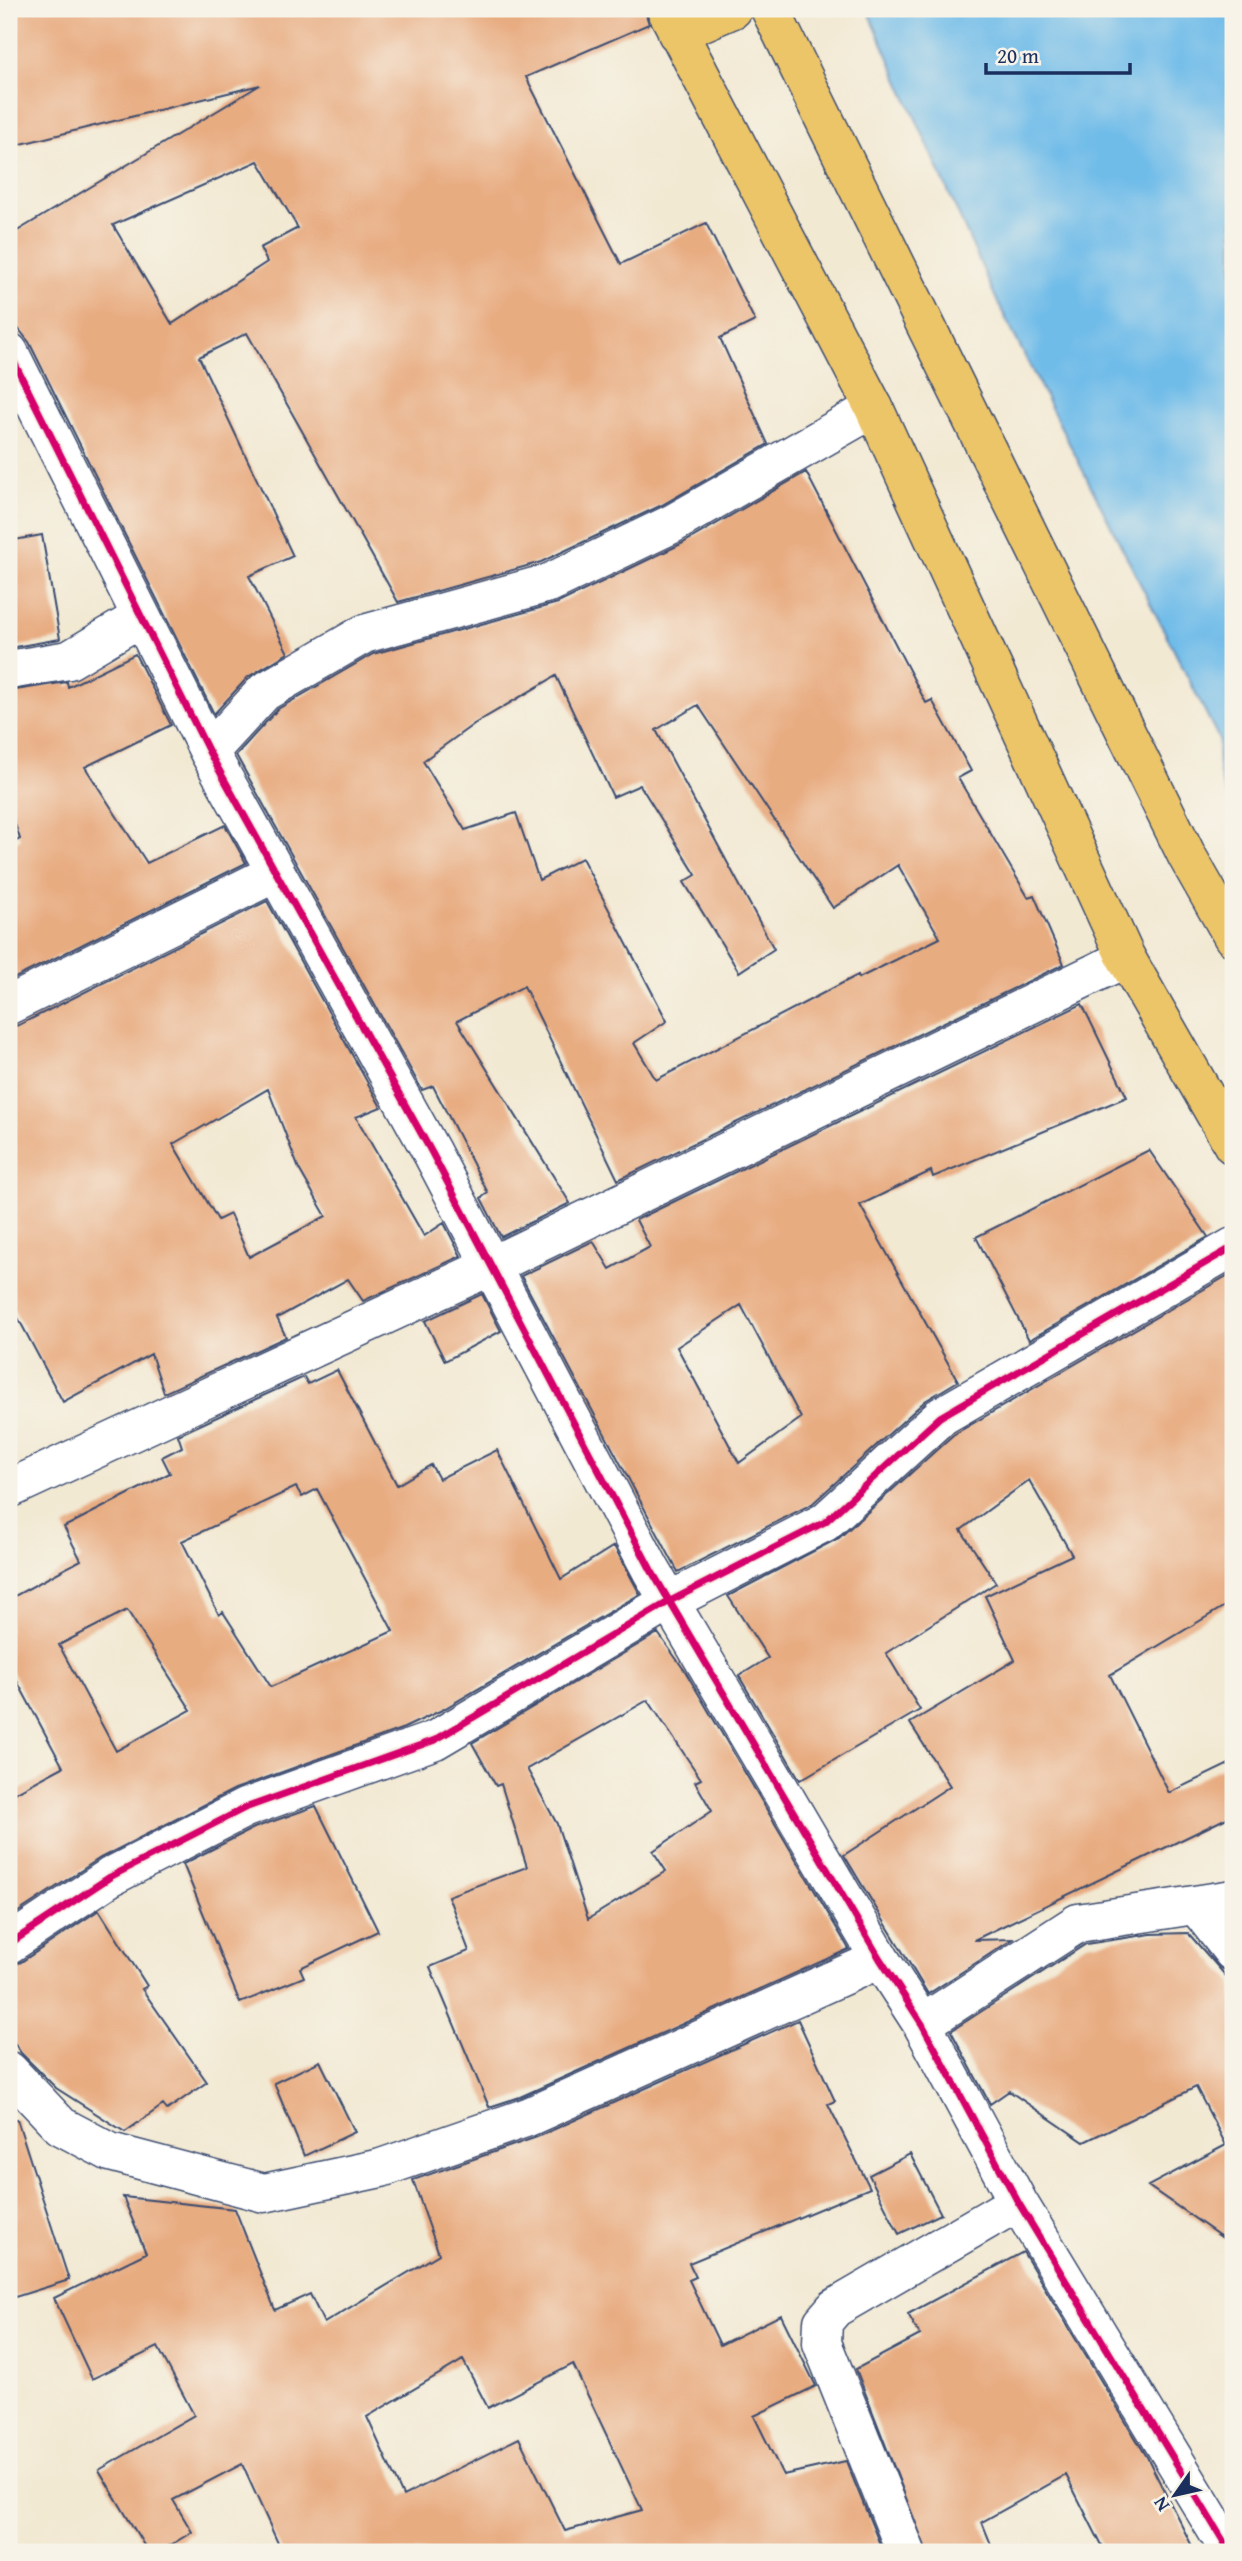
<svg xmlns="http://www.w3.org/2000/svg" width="1242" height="2561" viewBox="0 0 1242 2561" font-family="'Gentium Book Plus',serif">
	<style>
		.water { fill: #70bce9; stroke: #4676a4; stroke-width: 2 }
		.building { fill: #e8ac81; fill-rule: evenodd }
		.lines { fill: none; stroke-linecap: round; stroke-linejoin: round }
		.minor-casing { stroke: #3b4b70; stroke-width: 41 }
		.major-casing { stroke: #3b4b70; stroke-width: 41 }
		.minor { stroke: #fff; stroke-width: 38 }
		.major { stroke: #edc569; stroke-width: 38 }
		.cycleway-casing { stroke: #f7f3e8; stroke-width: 11 }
		.cycleway { stroke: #d6006c; stroke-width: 7 }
	</style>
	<rect width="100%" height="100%" fill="#f7f3e8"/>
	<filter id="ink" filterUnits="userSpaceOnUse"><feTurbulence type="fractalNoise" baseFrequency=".0143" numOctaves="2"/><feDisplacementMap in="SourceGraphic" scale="14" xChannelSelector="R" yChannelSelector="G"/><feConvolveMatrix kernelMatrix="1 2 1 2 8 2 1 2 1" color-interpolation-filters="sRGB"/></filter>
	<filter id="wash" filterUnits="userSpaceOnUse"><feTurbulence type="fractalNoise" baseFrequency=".00686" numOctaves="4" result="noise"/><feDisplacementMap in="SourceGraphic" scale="28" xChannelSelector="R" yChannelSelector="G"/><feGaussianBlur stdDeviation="1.57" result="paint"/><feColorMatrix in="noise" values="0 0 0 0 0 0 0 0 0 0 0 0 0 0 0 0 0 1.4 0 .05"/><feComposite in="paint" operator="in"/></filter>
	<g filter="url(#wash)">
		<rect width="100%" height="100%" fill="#f2e9d3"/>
		<!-- water -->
		<path class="water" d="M 867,9 L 1233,9 L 1233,808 C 1220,784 1216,765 1219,739 L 998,303 Z"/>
		<g id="blocks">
			<!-- building -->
			<path class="building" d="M 9,9 L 644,9 L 649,24 L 526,77 L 621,264 L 706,223 L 755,321 L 720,338 L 768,444 L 662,505 L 541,562 L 398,602 L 247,333 L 199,357 L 293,556 L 249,576 L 288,653 L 248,677 L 214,714 L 29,342 L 9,317 L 9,236 L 260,85 L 9,147 ZM 258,161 L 298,228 L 260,248 L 267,262 L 172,324 L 113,225 Z
				M 806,472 L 926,703 L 932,700 L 971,771 L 958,778 L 1028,897 L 1034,895 L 1064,964 L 618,1180 L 524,986 L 457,1021 L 570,1203 L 501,1237 L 481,1198 L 488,1193 L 433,1086 L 422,1090 L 236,755 L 278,709 L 373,654 L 558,603 L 683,543 ZM 556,676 L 613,797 L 640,785 L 696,875 L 684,882 L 739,972 L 774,949 L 656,730 L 698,705 L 833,908 L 898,865 L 940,938 L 859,978 L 858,975 L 656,1080 L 634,1043 L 667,1021 L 582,858 L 539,880 L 516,813 L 465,830 L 423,761 L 474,724 Z
				M 42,535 L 60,639 L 9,648 L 9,541 Z
				M 135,654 L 171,725 L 85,767 L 147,863 L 225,825 L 246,863 L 9,981 L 9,845 L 20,839 L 9,806 L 9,691 L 67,682 L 68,687 Z
				M 267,901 L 381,1107 L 356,1117 L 424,1236 L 444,1223 L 461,1256 L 363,1301 L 348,1279 L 277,1318 L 286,1337 L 164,1393 L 151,1354 L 63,1402 L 9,1301 L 9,1027 L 19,1025 ZM 268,1089 L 299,1169 L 326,1216 L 249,1257 L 230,1214 L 218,1220 L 173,1144 Z
				M 1082,1004 L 1127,1097 L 933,1177 L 931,1171 L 860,1205 L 958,1381 L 925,1401 L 812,1504 L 678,1572 L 521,1276 L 593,1241 L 610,1269 L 650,1247 L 636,1220 ZM 741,1305 L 801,1418 L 739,1463 L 677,1347 Z
				M 1149,1150 L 1208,1237 L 1029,1340 L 976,1237 Z
				M 1232,1273 L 1233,1601 L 1110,1675 L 1169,1793 L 1233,1762 L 1233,1815 L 974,1940 L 1013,1939 L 928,1994 L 844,1855 L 950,1786 L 910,1723 L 1015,1660 L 985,1596 L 1072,1555 L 1029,1480 L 961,1530 L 996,1583 L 886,1653 L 920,1710 L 800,1780 L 739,1676 L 768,1658 L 728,1596 L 839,1538 L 953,1435 Z
				M 482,1294 L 501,1331 L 445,1361 L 425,1321 Z
				M 337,1370 L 397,1485 L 431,1465 L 439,1479 L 497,1450 L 561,1579 L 614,1546 L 640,1594 L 442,1710 L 404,1728 L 235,1789 L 100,1858 L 9,1918 L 9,1796 L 63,1767 L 9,1666 L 9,1599 L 81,1560 L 64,1527 L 170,1473 L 162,1457 L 182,1447 L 178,1435 L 304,1377 L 308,1384 ZM 296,1487 L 302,1497 L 317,1489 L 393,1631 L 271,1687 L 223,1612 L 219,1615 L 182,1541 ZM 127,1610 L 191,1710 L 116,1751 L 59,1645 Z
				M 658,1633 L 685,1671 L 849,1949 L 520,2097 L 489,2107 L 430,1967 L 469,1951 L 448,1896 L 527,1867 L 501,1784 L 496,1786 L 472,1743 ZM 648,1700 L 701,1779 L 695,1782 L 712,1811 L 653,1851 L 666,1871 L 588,1919 L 557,1824 L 527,1769 Z
				M 316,1806 L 378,1931 L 300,1968 L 304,1977 L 240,2003 L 183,1864 L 254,1828 Z
				M 99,1910 L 147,1986 L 142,1989 L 207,2082 L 167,2110 L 163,2105 L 125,2132 L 56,2088 L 21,2053 L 9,2035 L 9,1966 L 21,1962 Z
				M 1188,1933 L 1233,1984 L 1233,2245 L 1148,2186 L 1226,2145 L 1196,2087 L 1084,2142 L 1009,2091 L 990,2104 L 951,2031 L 1086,1944 L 1151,1934 Z
				M 798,2020 L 835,2101 L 828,2104 L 870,2188 L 689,2263 L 696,2277 L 689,2280 L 720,2345 L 781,2315 L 816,2386 L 754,2416 L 783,2475 L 846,2461 L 883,2552 L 282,2552 L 242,2464 L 173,2500 L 192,2532 L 159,2552 L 148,2552 L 99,2470 L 194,2415 L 158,2347 L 92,2379 L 54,2298 L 146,2253 L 123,2197 L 235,2209 L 275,2310 L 310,2294 L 324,2323 L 439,2254 L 413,2180 L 537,2137 ZM 463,2360 L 488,2408 L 573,2364 L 642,2510 L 565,2531 L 519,2438 L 403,2496 L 367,2417 Z
				M 320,2061 L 355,2132 L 304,2156 L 274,2083 Z
				M 17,2119 L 69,2280 L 9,2299 L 9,2120 Z
				M 910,2154 L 941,2214 L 899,2234 L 869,2175 Z
				M 1023,2252 L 1147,2457 L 1195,2552 L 1105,2552 L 1066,2475 L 982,2522 L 994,2552 L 927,2552 L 856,2369 L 920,2335 L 908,2314 Z"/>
		</g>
	</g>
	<g filter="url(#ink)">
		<use href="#blocks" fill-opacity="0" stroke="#3b4b70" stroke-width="2"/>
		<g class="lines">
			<defs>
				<path id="minor" d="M 9,352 L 209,752 L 432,1153 L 651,1570 L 880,1959 L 922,2024 L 1018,2202 L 1230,2552
					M 9,670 L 69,660 L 141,617
					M 209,752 L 264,692 L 364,634 L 549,583 L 672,524 L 874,408
					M 9,1005 L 275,873
					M 9,1489 L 491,1266 L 1126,958
					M 1196,1905 L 1233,1952
					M 9,1944 L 110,1877 L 245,1808 L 435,1740 L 670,1601 L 825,1522 L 940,1417 L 1233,1247
					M 922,2024 L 1078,1923 L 1233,1899
					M 9,2071 L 61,2126 L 110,2152 L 264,2193 L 381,2168 L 528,2117 L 880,1959
					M 906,2552 L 822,2343 L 823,2322 L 835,2308 L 1018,2202"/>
				<path id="major" d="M 666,9 L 874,408 L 1126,958 L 1233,1145
					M 770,9 L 1187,856 L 1233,937
					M 677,33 L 733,9"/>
			</defs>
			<!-- minor casing -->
			<use href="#minor" class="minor-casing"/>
			<!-- major casing -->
			<use href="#major" class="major-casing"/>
			<!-- minor -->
			<use href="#minor" class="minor"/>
			<!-- major -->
			<use href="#major" class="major"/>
			<defs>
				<path id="cycleway" d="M 9,352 L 209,752 L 432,1153 L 651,1570 L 880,1959 L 922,2024 L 1018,2202 L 1230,2552
					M 9,1944 L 110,1877 L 245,1808 L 435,1740 L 670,1601 L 825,1522 L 940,1417 L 1233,1247"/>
			</defs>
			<!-- cycleway casing -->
			<use href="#cycleway" class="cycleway-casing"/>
			<!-- cycleway -->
			<use href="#cycleway" class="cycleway"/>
		</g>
	</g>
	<!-- margin -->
	<rect width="1242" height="2561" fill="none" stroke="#f7f3e8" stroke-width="35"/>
	<!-- north arrow -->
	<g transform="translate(1175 2495) rotate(236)" stroke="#f7f3e8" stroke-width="5" paint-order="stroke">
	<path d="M0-5L12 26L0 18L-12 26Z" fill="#1b2f5e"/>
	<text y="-10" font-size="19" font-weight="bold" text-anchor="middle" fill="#1b2f5e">N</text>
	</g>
	<!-- scale -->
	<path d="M986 63v10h144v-10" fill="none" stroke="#1b2f5e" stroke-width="3.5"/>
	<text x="997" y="63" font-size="21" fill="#1b2f5e" stroke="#f7f3e8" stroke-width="5" paint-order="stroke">20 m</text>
</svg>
